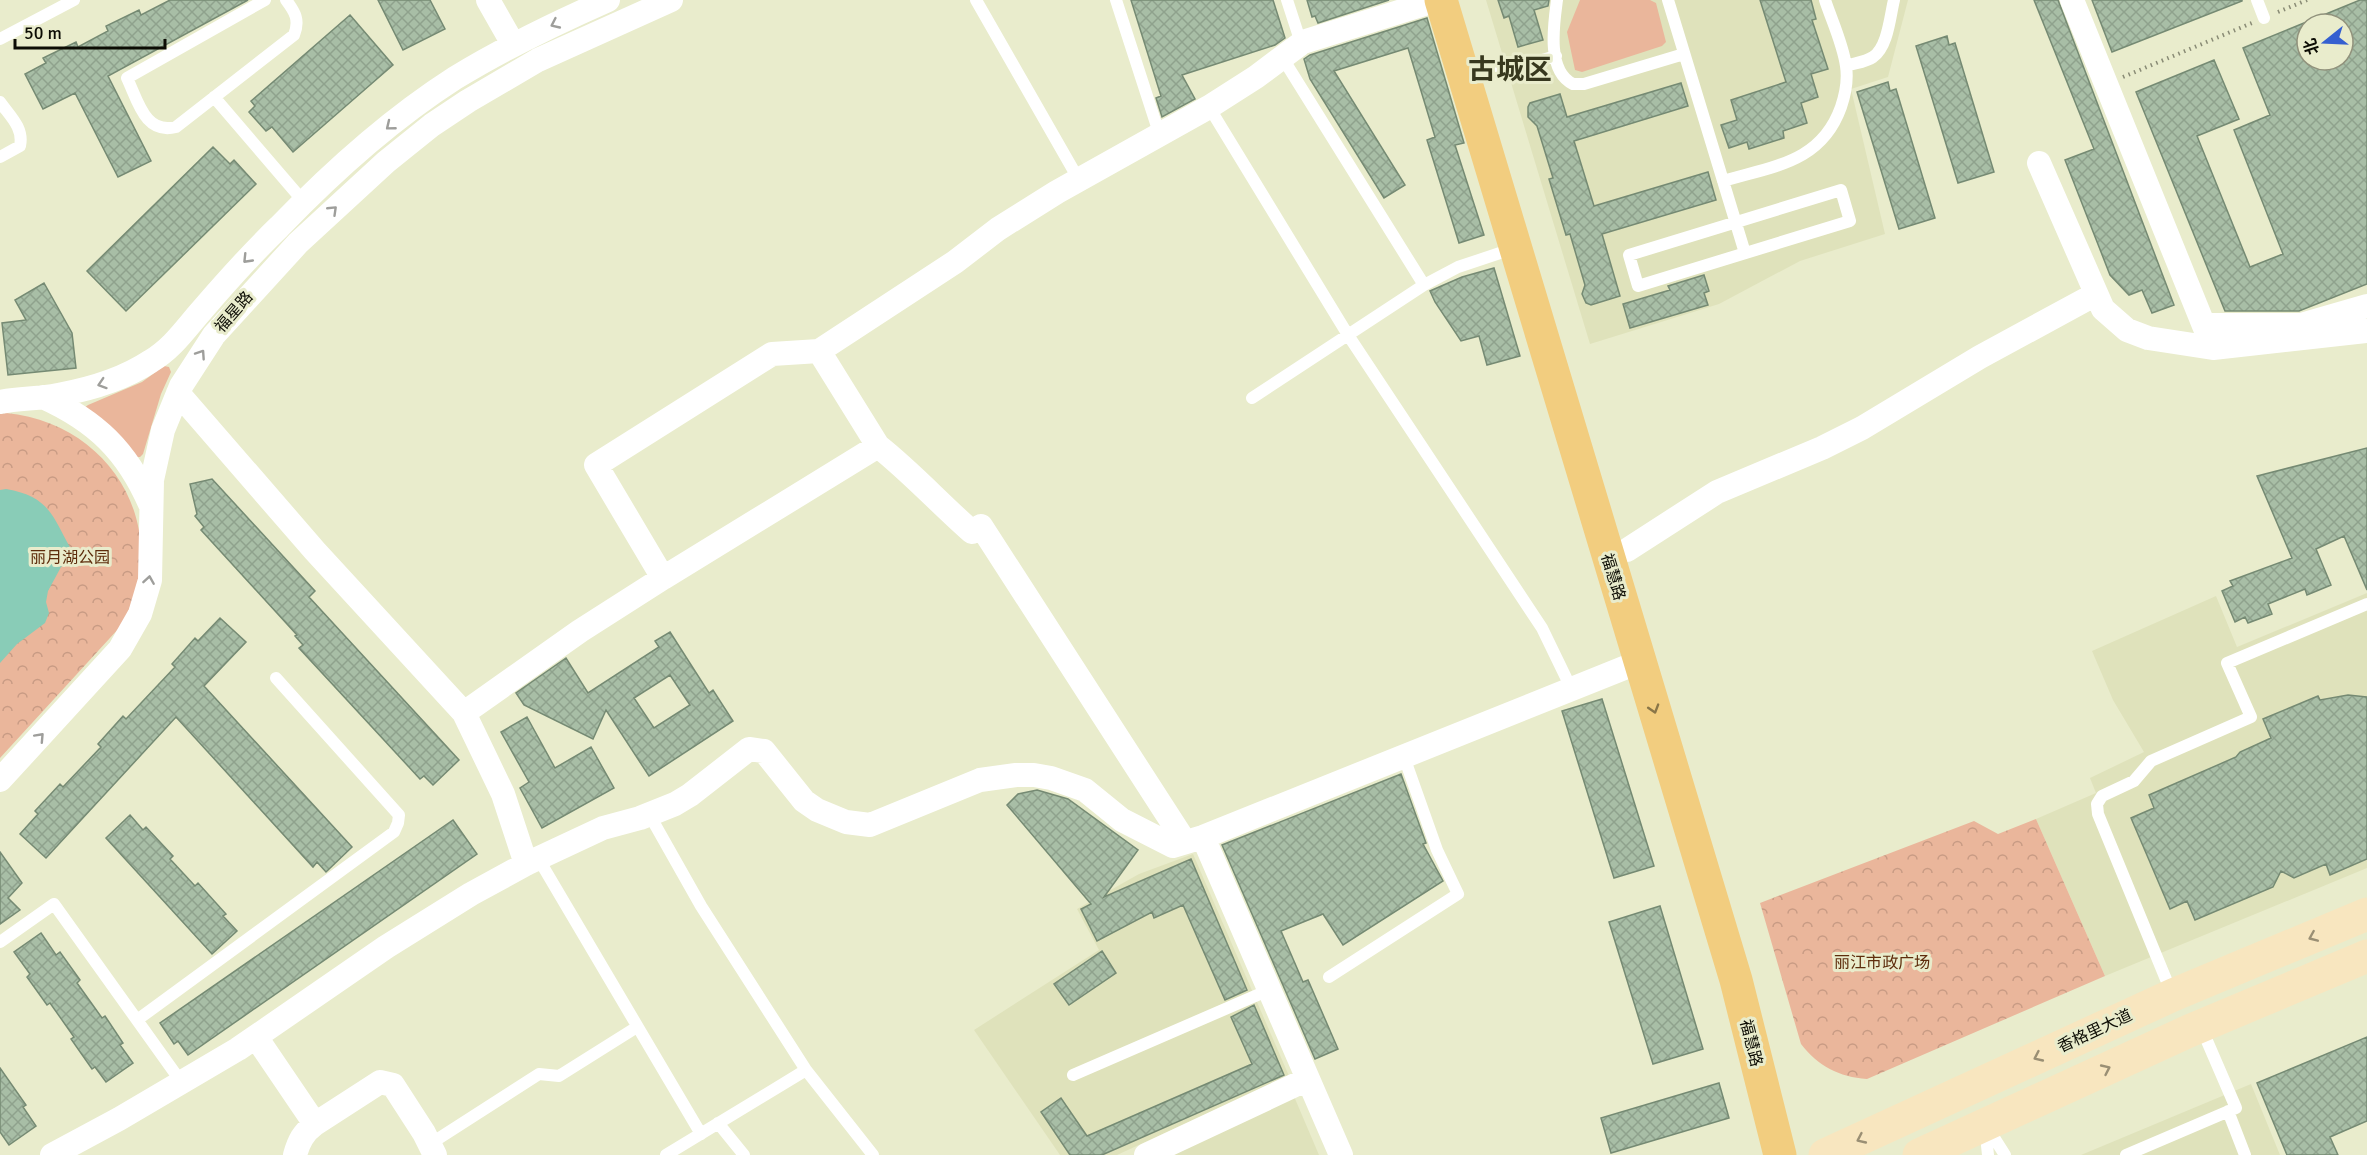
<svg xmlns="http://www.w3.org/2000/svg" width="2367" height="1155" viewBox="0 0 2367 1155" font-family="Signika,'Noto Sans SC',sans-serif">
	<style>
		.built { fill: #dfe2bb }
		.green { fill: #eab69b }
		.park { fill: url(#park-crowns) }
		.water { fill: #89ccb7 }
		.building { fill: url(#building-cross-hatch); stroke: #758a73; stroke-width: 1.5; fill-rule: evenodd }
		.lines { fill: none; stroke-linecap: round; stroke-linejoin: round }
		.path { stroke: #898b75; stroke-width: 4; stroke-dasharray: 1.5 4.5; stroke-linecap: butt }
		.service { stroke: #fff; stroke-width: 12 }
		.minor { stroke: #fff; stroke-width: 24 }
		.secondary { stroke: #f8e6bf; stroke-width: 33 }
		.primary { stroke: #f2cd7f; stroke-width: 33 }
		.oneway { stroke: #9e9e9b }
		.oneway2 { stroke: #8a7648 }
		.oneway3 { stroke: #9a8f74 }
		.labels { text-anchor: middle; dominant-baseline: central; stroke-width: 6; stroke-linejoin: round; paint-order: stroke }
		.street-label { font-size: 16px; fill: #0c0c04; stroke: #e9eccc }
		.park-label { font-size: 16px; fill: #5e2d0c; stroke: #e9eccc }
		.town-label { font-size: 28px; font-weight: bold; fill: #37381e; stroke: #e9eccc }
	</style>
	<defs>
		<pattern id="park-crowns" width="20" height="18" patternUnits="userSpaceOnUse" patternTransform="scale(1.5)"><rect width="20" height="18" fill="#eab69b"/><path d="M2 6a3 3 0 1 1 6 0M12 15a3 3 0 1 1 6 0" fill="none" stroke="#c89b84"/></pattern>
		<pattern id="building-cross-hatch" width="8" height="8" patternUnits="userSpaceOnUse" patternTransform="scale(1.5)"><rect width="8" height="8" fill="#a8bea6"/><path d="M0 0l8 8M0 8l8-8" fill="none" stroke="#8fa28d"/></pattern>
	</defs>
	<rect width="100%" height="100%" fill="#e9eccc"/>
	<!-- built -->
	<path class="built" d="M 1486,0 L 1908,0 L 1888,77 L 1851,89 L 1885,234 L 1800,261 L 1719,304 L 1590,344 Z
		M 2367,593 L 2367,868 L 2105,976 L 2036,819 L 2096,793 L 2090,778 L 2144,752 L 2113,700 L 2092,651 L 2216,596 L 2237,647 Z
		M 1193,854 L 1289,1076 L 1117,1155 L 1060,1155 L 974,1030 L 1099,950 L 1077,909 L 1139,874 Z
		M 2251,1084 L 2280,1155 L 2081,1155 Z
		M 1293,1094 L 1319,1155 L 1166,1155 Z"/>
	<!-- green -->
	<path class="green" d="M 1580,0 L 1650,0 L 1656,3 L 1666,42 L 1662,46 L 1582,72 L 1575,70 L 1567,32 Z
		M 164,366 L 169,367 L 171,372 L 161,394 L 143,454 L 140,457 L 134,457 L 84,408 L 88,405 L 142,382 Z"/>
	<!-- park -->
	<path class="park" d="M 6,413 C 113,423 176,532 120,627 L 0,758 L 0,414 Z
		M 2036,819 L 2105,976 L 1867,1079 C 1839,1077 1818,1066 1801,1044 L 1760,903 L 1974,821 L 1998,834 Z"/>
	<!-- water -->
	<path class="water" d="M 6,489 C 53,497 53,520 75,556 L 61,567 L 48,591 L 46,602 L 49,613 L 45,623 L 17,644 L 0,663 L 0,490 Z"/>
	<!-- building -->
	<path class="building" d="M 170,0 L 248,0 L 108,76 L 151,161 L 118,177 L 75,93 L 43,109 L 25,74 L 46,63 L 43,58 L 76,42 L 78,47 L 108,31 L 106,26 L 139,10 L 141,15 Z
		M 378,0 L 430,0 L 445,29 L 403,50 Z
		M 1131,0 L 1273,0 L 1285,38 L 1275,45 L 1182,75 L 1195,99 L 1162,117 L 1156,98 L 1161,96 Z
		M 1307,0 L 1389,0 L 1318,23 L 1315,16 L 1312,17 Z
		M 1498,0 L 1549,0 L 1548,6 L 1534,10 L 1543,40 L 1518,47 L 1509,16 L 1504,18 Z
		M 1760,0 L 1811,0 L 1816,19 L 1812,20 L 1828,69 L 1811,74 L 1818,97 L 1801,103 L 1807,123 L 1783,131 L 1784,138 L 1749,149 L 1747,142 L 1729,148 L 1721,125 L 1737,120 L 1731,100 L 1786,82 Z
		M 2034,0 L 2058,0 L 2174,305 L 2152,313 L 2142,290 L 2129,295 L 2110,275 L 2065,160 L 2094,149 Z
		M 2092,0 L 2242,0 L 2242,1 L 2112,52 Z
		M 2360,0 L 2367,0 L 2367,284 L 2299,311 L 2225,311 L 2136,92 L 2214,60 L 2239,119 L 2197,136 L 2250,267 L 2283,254 L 2234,130 L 2270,115 L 2243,48 ZM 2307,24 L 2343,24 L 2343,60 L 2307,60 Z
		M 350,15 L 393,65 L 293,152 L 272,127 L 266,131 L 249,112 L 255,106 L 251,101 Z
		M 1427,18 L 1464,143 L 1455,145 L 1484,235 L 1459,243 L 1427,140 L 1435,137 L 1408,48 L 1334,71 L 1405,185 L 1384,198 L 1310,79 L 1304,59 L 1310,55 Z
		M 1947,36 L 1949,45 L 1955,43 L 1994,172 L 1958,183 L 1916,46 Z
		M 1888,82 L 1890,91 L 1896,89 L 1935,218 L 1899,229 L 1857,92 Z
		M 1681,83 L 1688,106 L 1574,141 L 1594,206 L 1708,172 L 1716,200 L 1602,234 L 1620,296 L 1591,305 L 1586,303 L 1582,294 L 1585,285 L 1570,234 L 1566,235 L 1549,179 L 1553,178 L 1537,126 L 1528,117 L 1528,107 L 1530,103 L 1560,94 L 1567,117 Z
		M 213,147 L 230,164 L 234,160 L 256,184 L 126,311 L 87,271 Z
		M 1494,268 L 1520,356 L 1487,365 L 1479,336 L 1461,341 L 1435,302 L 1430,291 L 1462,277 Z
		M 1704,275 L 1709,291 L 1704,293 L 1708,305 L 1630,328 L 1623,304 L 1670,290 L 1668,286 Z
		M 44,283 L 72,333 L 76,368 L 8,375 L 2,323 L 26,320 L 15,300 Z
		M 2367,448 L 2367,590 L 2344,536 L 2316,549 L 2331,585 L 2307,595 L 2305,589 L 2268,604 L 2272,614 L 2248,623 L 2245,617 L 2235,622 L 2222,591 L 2233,586 L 2230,581 L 2292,558 L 2257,476 Z
		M 212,479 L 315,591 L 309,597 L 459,760 L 433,785 L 424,776 L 420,779 L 299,648 L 303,645 L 295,636 L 297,635 L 201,530 L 204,527 L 195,516 L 197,514 L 190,484 Z
		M 220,618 L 246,642 L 204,686 L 352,847 L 326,872 L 317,862 L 313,867 L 176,717 L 46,858 L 20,834 L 38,814 L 35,811 L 60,784 L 63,787 L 101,747 L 98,744 L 123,716 L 126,719 L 175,667 L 172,664 L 195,638 L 198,641 Z
		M 670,632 L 709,693 L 713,690 L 733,721 L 649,776 L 606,710 L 593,739 L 524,705 L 516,693 L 566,658 L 588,693 L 659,647 L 655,641 ZM 670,675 L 690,705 L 654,728 L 634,698 Z
		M 2348,695 L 2367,697 L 2367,859 L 2330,875 L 2326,864 L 2294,878 L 2281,871 L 2273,887 L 2195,920 L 2187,901 L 2170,909 L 2131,818 L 2154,808 L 2149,795 L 2236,757 L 2240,752 L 2271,738 L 2263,719 L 2318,696 L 2320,700 Z
		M 1602,699 L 1654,866 L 1614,878 L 1562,711 Z
		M 527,717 L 555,768 L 591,747 L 614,788 L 542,828 L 520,788 L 529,782 L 501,732 Z
		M 1401,774 L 1426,843 L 1423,844 L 1443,881 L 1343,945 L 1323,914 L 1281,931 L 1303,982 L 1308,980 L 1338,1049 L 1315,1059 L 1222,845 Z
		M 1037,790 L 1068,799 L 1138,850 L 1104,897 L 1191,859 L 1247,990 L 1225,1000 L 1183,905 L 1154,918 L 1152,912 L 1097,941 L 1081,909 L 1091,904 L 1007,805 L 1018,794 Z
		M 130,815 L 143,830 L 146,827 L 173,856 L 170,859 L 195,886 L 198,883 L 226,914 L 223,916 L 237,931 L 212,954 L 106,838 Z
		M 453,820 L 477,854 L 188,1055 L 178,1041 L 174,1044 L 160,1023 Z
		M 0,852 L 22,883 L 8,898 L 20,910 L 0,924 Z
		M 1660,906 L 1703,1049 L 1653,1064 L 1609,922 Z
		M 41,933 L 56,955 L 60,952 L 80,980 L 77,983 L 102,1018 L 105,1016 L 123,1043 L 120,1045 L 133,1063 L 106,1082 L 95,1067 L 92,1069 L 71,1039 L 74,1037 L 50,1003 L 47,1005 L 27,977 L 30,974 L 14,952 Z
		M 1102,951 L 1116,973 L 1069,1005 L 1054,984 Z
		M 1254,1005 L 1284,1075 L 1102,1155 L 1070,1155 L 1041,1112 L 1061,1098 L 1087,1136 L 1252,1064 L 1231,1017 Z
		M 2367,1037 L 2367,1121 L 2330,1137 L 2338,1155 L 2287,1155 L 2257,1083 Z
		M 0,1068 L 26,1105 L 23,1107 L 36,1126 L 9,1145 L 0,1132 Z
		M 1719,1083 L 1729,1118 L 1611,1153 L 1601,1118 Z"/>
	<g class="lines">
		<!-- path -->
		<path class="path" d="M 2278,12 L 2307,0
			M 2123,77 L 2252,23"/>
		<!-- service -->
		<path class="service" d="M 265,0 L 127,78 C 138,101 145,135 176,127 L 294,35 C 300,20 295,12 286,0
			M 976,0 L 1079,180
			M 1116,0 L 1160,136
			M 1287,0 L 1301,43
			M 1557,0 C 1554,23 1546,71 1573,84 L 1584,84 L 1684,54
			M 1668,0 L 1745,253
			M 2257,0 L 2264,18
			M 0,39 L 74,0
			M 1282,57 L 1424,285 L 1458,267 L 1515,248
			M 1846,66 C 1855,63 1866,62 1873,57 C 1888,47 1890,16 1894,0
			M 1486,76 L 1556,56
			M 214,97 L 304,202
			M 0,102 C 10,116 24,128 20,146 L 0,157
			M 1209,107 L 1348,335 L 1542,628 L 1572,690
			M 1723,181 C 1773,166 1821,163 1841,107 C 1845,95 1848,79 1846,66 C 1843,44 1832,21 1825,0
			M 1841,190 L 1850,221 L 1638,286 L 1629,255 Z
			M 1252,398 L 1424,285
			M 649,814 L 701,906 L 806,1070 L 873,1155
			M 538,858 L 701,1134
			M 0,942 L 54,904 L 182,1083
			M 1329,977 L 1458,894 L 1437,850 L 1404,757
			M 2172,994 L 2098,814 L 2097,804 L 2102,796 L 2134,781 L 2151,761 L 2251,717 L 2227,663 L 2367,604
			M 137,1020 L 394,832 L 398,823 L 399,815 L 276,678
			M 1073,1075 L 1269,990
			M 2228,1111 L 2245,1155
			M 718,1123 L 744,1155
			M 1986,1125 L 2005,1155
			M 1985,1126 L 1988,1155
			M 430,1144 L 539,1074 L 559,1076 L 637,1027
			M 666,1155 L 806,1070
			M 2126,1155 L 2236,1108 L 2201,1027"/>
		<!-- minor -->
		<path class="minor" d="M 488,0 L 513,44
			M 2072,0 L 2213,348
			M 2039,163 L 2103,309 L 2127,330 L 2148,338 L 2213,348 L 2367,331
			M 2204,325 L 2301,325 L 2367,306
			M 178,393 L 315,551 L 464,713 L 503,794 L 526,864
			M 43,397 C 96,421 127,451 150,504
			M 0,402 C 19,398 39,399 58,395 C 91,389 124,379 151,361 C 173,348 186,328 202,310 C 227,281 252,253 279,227 C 332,172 391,119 455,78 C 504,48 556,23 608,0
			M 878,446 C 911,472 940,504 972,532 L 981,526 L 1185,842
			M 1627,550 L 1717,492 L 1822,448 L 1862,428 L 1980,357 L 2096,294
			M 663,578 L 878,446 L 819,351
			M 464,713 L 580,631 L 663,578 L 596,465 L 772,354 L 819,351 L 955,262 L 998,229 L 1057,192 L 1209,107 L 1256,77 L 1303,42 L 1437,0
			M 0,780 L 120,649 L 140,614 L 150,580 L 152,480 L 163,430 L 181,386 L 214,335 L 298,243 L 386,162 L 432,125 L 468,101 L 538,60 L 671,0
			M 1203,837 L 1341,1155
			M 256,1037 L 315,1124 L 380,1082 L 393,1085 L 424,1133 L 435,1155
			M 52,1155 L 119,1119 L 238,1049 L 386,947 L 471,894 L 526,864 L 603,828 L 640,818 L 675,804 L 690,795 L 749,749 L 764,751 L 804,801 L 817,810 L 846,822 L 870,825 L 980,780 L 1016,775 L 1034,775 L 1051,778 L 1085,790 L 1122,820 L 1173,846 L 1203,837 L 1639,662
			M 295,1155 C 299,1141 303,1133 315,1124
			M 1146,1155 L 1308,1079"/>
		<!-- secondary -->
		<path class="secondary" d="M 1825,1155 L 2173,995 L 2367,914
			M 1919,1155 L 2189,1031 L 2367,956"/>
		<!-- primary -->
		<path class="primary" d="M 1441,0 L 1736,980 L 1780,1155"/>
	</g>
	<!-- one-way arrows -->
	<defs><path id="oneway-chevron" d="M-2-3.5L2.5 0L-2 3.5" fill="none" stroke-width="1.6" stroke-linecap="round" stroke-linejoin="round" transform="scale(1.5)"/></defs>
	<g class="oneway">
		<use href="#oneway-chevron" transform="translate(555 24) rotate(155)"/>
		<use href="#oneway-chevron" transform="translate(390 126) rotate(141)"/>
		<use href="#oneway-chevron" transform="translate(333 210) rotate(-44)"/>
		<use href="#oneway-chevron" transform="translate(247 259) rotate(134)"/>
		<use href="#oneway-chevron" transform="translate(201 354) rotate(-56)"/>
		<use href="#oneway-chevron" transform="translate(102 384) rotate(162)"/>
		<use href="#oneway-chevron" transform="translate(149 580) rotate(-81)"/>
		<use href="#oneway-chevron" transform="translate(40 737) rotate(-47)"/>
	</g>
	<use class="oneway2" href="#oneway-chevron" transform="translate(1654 709) rotate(73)"/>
	<g class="oneway3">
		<use href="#oneway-chevron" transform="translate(2313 937) rotate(157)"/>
		<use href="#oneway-chevron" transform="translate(2038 1057) rotate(155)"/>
		<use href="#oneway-chevron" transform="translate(2106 1069) rotate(-25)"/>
		<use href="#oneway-chevron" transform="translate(1861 1139) rotate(155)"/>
	</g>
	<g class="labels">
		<!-- street labels -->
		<g class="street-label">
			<text transform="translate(234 312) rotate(-49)">福星路</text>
			<text transform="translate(1613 577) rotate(73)">福慧路</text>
			<text transform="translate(2095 1031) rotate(-25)">香格里大道</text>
			<text transform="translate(1751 1043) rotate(76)">福慧路</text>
		</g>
		<!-- park labels -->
		<g class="park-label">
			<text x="70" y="558">丽月湖公园</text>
			<text x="1882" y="963">丽江市政广场</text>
		</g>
		<!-- town labels -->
		<g class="town-label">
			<text x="1510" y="70">古城区</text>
		</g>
	</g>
	<!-- north arrow -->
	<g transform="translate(2325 42) rotate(252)"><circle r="28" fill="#e9eccc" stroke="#91927c" stroke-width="1.5"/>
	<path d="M0-4.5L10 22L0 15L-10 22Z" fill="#3560d0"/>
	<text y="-9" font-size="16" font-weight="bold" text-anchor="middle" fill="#0c0c04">北</text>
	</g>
	<!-- scale -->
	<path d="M15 39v9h150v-9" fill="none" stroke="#0c0c04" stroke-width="3"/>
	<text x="24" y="39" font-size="18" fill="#0c0c04" stroke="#e9eccc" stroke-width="4.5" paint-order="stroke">50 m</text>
</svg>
